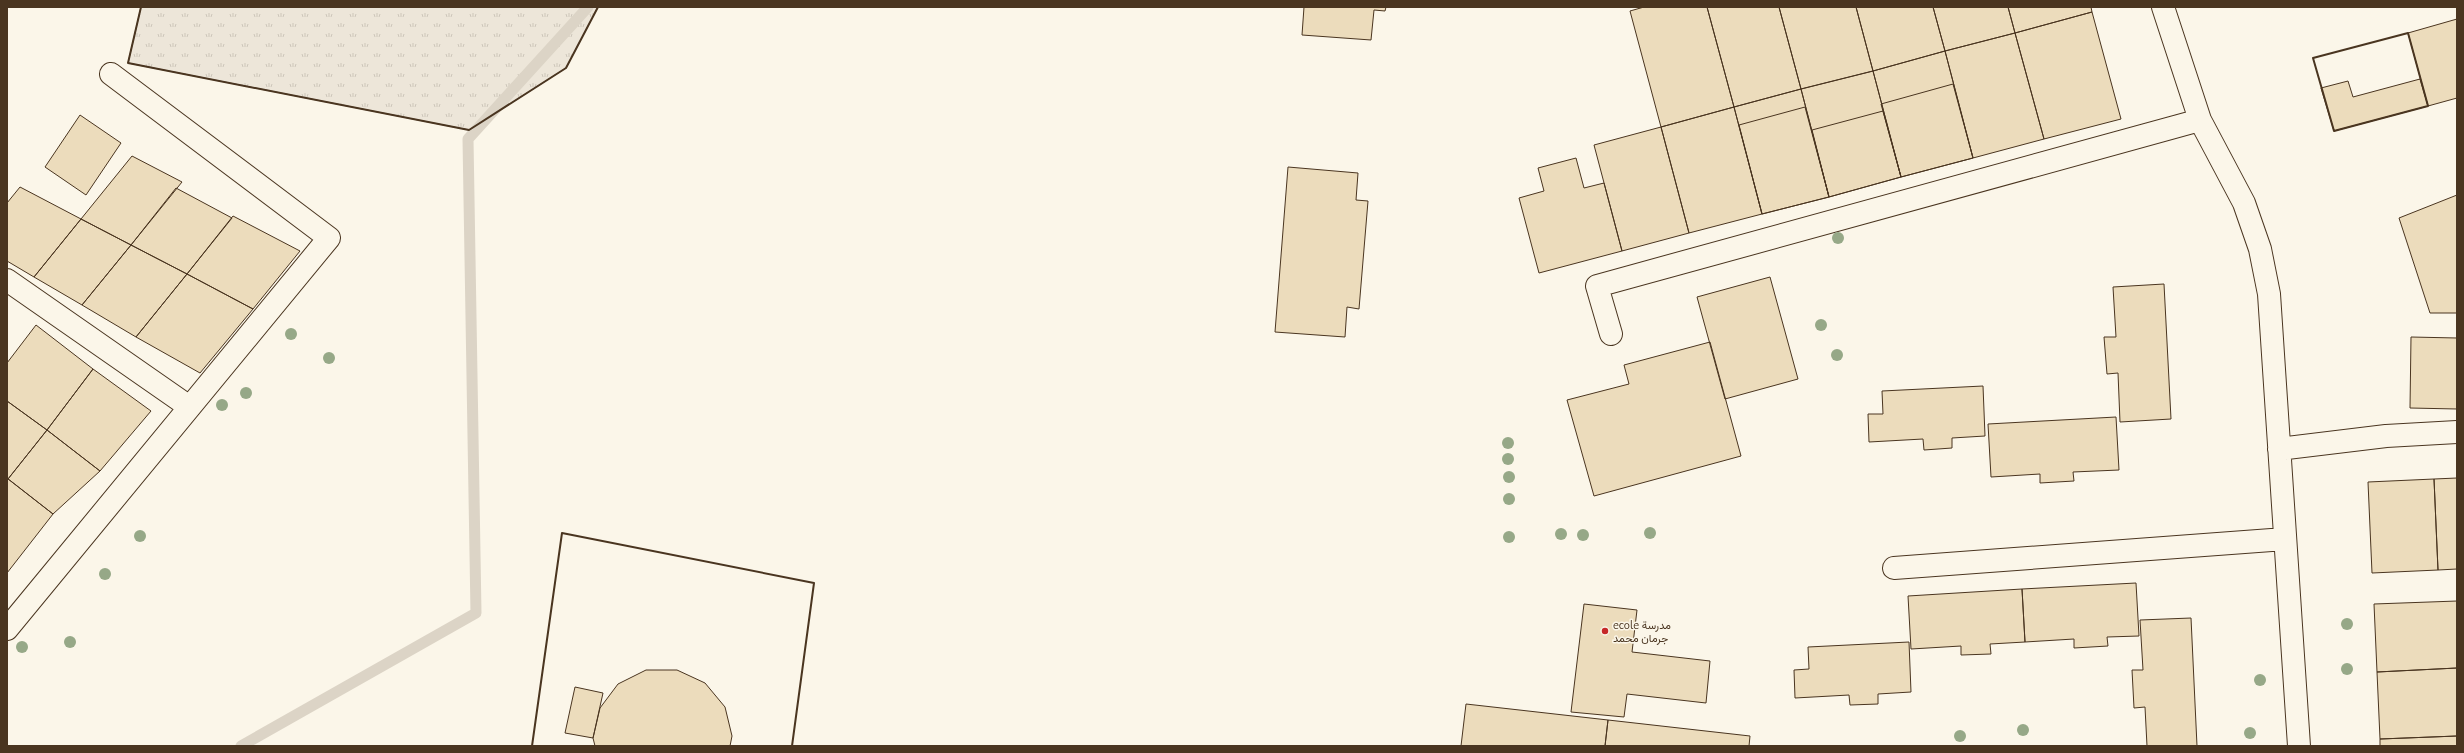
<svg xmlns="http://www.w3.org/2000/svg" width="2464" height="753" viewBox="0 0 2464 753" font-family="'Nunito Sans',Vazirmatn,sans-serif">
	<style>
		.grass { fill: url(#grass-tufts); stroke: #887966 }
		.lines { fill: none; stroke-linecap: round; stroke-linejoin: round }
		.stream { stroke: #dcd4c6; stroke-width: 11 }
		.building { fill: #ecdcbc; stroke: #4a3520 }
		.minor-casing { stroke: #4a3520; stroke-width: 24 }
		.minor { stroke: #fbf6e9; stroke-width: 22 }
		.wall { stroke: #4a3520; stroke-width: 2 }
		.tree { fill: #96a887 }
		.poi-dot { fill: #c62828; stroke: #fbf6e9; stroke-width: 1.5 }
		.labels { text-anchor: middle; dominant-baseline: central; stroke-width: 3; stroke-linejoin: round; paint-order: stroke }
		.poi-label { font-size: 11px; fill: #4a3520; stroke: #fbf6e9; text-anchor: start }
	</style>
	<defs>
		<pattern id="grass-tufts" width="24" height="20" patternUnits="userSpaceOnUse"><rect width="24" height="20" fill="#ede6d9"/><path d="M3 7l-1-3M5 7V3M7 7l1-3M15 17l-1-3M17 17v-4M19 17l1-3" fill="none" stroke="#cdc6ba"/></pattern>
	</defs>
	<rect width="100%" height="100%" fill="#fbf6e9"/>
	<!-- grass -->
	<path class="grass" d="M 141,7 L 598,7 L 566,68 L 469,130 L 128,63 Z"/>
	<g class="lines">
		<!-- stream -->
		<path class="stream" d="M 241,746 L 476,613 L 468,139 L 588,7"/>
	</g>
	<!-- building -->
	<path class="building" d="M 1304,7 L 1386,7 L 1385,11 L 1374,10 L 1371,40 L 1302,35 Z
		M 1644,7 L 1707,7 L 1734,107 L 1661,127 L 1630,11 Z
		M 1707,7 L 1779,7 L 1801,89 L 1734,107 Z
		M 1779,7 L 1856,7 L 1873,71 L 1801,89 Z
		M 1856,7 L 1933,7 L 1945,51 L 1873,71 Z
		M 1933,7 L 2008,7 L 2015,33 L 1945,51 Z
		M 2008,7 L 2091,7 L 2092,12 L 2015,33 Z
		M 2092,12 L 2121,119 L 2044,139 L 2015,33 Z
		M 2457,19 L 2457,98 L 2428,106 L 2408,33 Z
		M 2015,33 L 2044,139 L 1973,158 L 1945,51 Z
		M 1945,51 L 1973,158 L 1901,177 L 1873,71 Z
		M 1873,71 L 1901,177 L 1829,197 L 1801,89 Z
		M 2420,79 L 2428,106 L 2334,131 L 2321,88 L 2348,81 L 2353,97 Z
		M 1953,84 L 1973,158 L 1901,177 L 1881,104 Z
		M 1801,89 L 1829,197 L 1762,214 L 1734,107 Z
		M 1734,107 L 1762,214 L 1689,233 L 1661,127 Z
		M 1805,107 L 1829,197 L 1762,214 L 1739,125 Z
		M 1883,111 L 1901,177 L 1829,197 L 1812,130 Z
		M 80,115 L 121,143 L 86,195 L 45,167 Z
		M 1661,127 L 1689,233 L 1622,251 L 1594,145 Z
		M 132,156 L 182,182 L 131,245 L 81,219 Z
		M 1576,158 L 1584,188 L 1604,183 L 1622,251 L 1539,273 L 1519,198 L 1544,191 L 1538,168 Z
		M 1288,167 L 1358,173 L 1356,200 L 1368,201 L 1359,309 L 1347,307 L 1345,337 L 1275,332 Z
		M 20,187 L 81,219 L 34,277 L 7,261 L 7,203 Z
		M 176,188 L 232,218 L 187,274 L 131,245 Z
		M 2457,195 L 2457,313 L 2430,313 L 2399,218 Z
		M 233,216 L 300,251 L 253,309 L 187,274 Z
		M 81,219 L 131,245 L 82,305 L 34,277 Z
		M 131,245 L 187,274 L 136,337 L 82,305 Z
		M 187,274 L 253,309 L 200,373 L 136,337 Z
		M 1770,277 L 1798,379 L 1725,399 L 1697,297 Z
		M 2164,284 L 2171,419 L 2120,422 L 2118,373 L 2107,374 L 2104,337 L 2116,337 L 2113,287 Z
		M 36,325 L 93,369 L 47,430 L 7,401 L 7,363 Z
		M 2411,337 L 2457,338 L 2457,409 L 2410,408 Z
		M 1710,342 L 1741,456 L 1594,496 L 1567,400 L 1629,384 L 1624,365 Z
		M 93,369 L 151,411 L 100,471 L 47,430 Z
		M 1983,386 L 1985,436 L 1952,438 L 1952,448 L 1924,450 L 1923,439 L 1869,442 L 1868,414 L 1883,414 L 1882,391 Z
		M 7,401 L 47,430 L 8,479 L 7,478 Z
		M 2116,417 L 2119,470 L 2073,472 L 2074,481 L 2040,483 L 2040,474 L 1991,477 L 1988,424 Z
		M 47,430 L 100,471 L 53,514 L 8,479 Z
		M 7,478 L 53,514 L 7,573 Z
		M 2457,478 L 2457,569 L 2438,570 L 2434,479 Z
		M 2434,479 L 2438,570 L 2372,573 L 2368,482 Z
		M 2136,583 L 2139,636 L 2107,637 L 2108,646 L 2074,648 L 2074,639 L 2025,642 L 2022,589 Z
		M 2022,589 L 2025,642 L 1990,644 L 1991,654 L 1961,655 L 1961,646 L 1911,649 L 1908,596 Z
		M 2457,601 L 2457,668 L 2377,672 L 2374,604 Z
		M 1584,604 L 1637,610 L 1632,652 L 1710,661 L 1706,703 L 1627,694 L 1624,717 L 1571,712 Z
		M 2191,618 L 2197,746 L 2147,746 L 2145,707 L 2134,708 L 2132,670 L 2143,670 L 2140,620 Z
		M 1909,642 L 1911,692 L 1878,694 L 1878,704 L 1850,705 L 1849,695 L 1795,698 L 1794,670 L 1809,669 L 1808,647 Z
		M 2457,668 L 2457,736 L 2380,739 L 2377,672 Z
		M 646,670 L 677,670 L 705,683 L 725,707 L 732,736 L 730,746 L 595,746 L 593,738 L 600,708 L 618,684 Z
		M 575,687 L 603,693 L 593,738 L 565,733 Z
		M 1466,704 L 1608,720 L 1605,746 L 1461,746 Z
		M 1608,720 L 1750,736 L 1749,746 L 1605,746 Z
		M 2457,736 L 2457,746 L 2380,746 L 2380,739 Z"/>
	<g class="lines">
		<defs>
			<path id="minor" d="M 2163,7 L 2200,120 L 2244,203 L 2260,249 L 2269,294 L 2299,746
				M 7,280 L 188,406
				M 1611,334 L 1597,286 L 2200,120
				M 2279,449 L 2386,436 L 2457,432
				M 1894,568 L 2285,539
				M 7,629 L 329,238 L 111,74"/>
		</defs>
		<!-- minor casing -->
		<use href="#minor" class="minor-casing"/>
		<!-- minor -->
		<use href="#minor" class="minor"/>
		<!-- wall -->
		<path class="wall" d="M 141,7 L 128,63 L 469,130 L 566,68 L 598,7
			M 2408,33 L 2428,106 L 2334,131 L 2313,58 Z
			M 532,746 L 562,533 L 814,583 L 792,746"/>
	</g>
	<!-- trees -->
	<g class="tree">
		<circle cx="1838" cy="238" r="6"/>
		<circle cx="1821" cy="325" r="6"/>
		<circle cx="291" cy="334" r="6"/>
		<circle cx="1837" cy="355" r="6"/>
		<circle cx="329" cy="358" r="6"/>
		<circle cx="246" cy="393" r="6"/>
		<circle cx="222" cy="405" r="6"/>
		<circle cx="1508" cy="443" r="6"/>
		<circle cx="1508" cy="459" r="6"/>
		<circle cx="1509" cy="477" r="6"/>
		<circle cx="1509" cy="499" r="6"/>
		<circle cx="1650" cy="533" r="6"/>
		<circle cx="1561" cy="534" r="6"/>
		<circle cx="1583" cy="535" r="6"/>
		<circle cx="140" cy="536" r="6"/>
		<circle cx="1509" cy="537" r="6"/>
		<circle cx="105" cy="574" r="6"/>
		<circle cx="2347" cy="624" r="6"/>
		<circle cx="70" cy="642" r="6"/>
		<circle cx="22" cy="647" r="6"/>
		<circle cx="2347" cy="669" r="6"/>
		<circle cx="2260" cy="680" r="6"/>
		<circle cx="2023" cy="730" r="6"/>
		<circle cx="2250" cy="733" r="6"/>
		<circle cx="1960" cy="736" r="6"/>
	</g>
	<!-- markers -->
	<circle class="poi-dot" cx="1605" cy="631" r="4"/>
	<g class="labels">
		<!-- poi labels -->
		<g class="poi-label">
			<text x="1613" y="625">ecole مدرسة<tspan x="1613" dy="13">جرمان محمد</tspan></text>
		</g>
	</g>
	<!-- border -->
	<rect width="2464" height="753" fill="none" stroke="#4a3520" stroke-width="16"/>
</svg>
